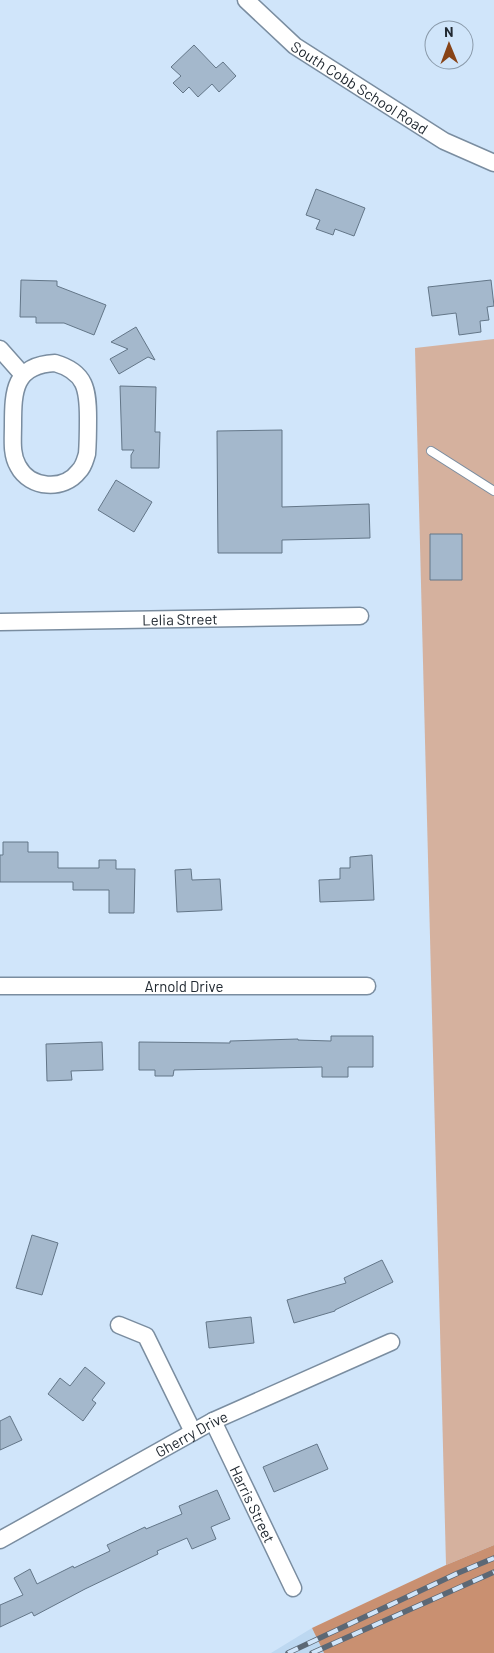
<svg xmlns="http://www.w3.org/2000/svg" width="494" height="1653" viewBox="0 0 494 1653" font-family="Barlow,sans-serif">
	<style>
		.built { fill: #bdd8f1 }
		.green { fill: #d5b19e }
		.forest { fill: #c99071 }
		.building { fill: #a4b8cc; stroke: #637688 }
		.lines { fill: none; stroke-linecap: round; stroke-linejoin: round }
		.service-casing { stroke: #7a8da0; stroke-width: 10 }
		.minor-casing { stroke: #7a8da0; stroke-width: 19 }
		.service { stroke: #fff; stroke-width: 8 }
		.minor { stroke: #fff; stroke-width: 16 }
		.rail-casing { stroke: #5c6875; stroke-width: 5.5 }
		.rail { stroke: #d0e5fa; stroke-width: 4; stroke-dasharray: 11; stroke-linecap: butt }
		.labels { text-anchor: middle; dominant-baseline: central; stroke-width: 4.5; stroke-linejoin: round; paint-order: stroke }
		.street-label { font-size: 15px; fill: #212931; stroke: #d0e5fa }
	</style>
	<rect width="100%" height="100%" fill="#d0e5fa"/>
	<!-- built -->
	<path class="built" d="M 312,1628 L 324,1653 L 271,1653 Z"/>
	<!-- green -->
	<path class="green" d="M 494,339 L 494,1545 L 446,1565 L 415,348 Z"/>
	<!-- forest -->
	<path class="forest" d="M 494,1545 L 494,1653 L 324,1653 L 312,1628 L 446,1565 Z"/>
	<!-- building -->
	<path class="building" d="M 194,45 L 216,68 L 223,62 L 236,76 L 219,92 L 212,84 L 198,97 L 189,87 L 183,93 L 173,83 L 181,76 L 171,67 Z
		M 316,189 L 365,208 L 354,236 L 335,229 L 333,235 L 316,229 L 320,220 L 306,215 Z
		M 21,280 L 57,281 L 57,286 L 106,305 L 94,335 L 64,323 L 36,323 L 36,317 L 20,317 Z
		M 491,280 L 494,306 L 487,307 L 489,320 L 480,321 L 481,332 L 459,335 L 456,313 L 432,316 L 428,287 Z
		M 136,327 L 155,360 L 148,357 L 119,374 L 110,359 L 128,349 L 111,342 Z
		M 120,386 L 156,387 L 155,432 L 160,432 L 159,468 L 131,468 L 131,455 L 134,450 L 122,450 Z
		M 282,430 L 282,507 L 369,504 L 370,538 L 282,540 L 282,553 L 218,553 L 217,431 Z
		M 116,480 L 152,502 L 134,532 L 98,510 Z
		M 430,534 L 462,534 L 462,580 L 430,580 Z
		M 3,842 L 28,842 L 28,852 L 58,852 L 58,868 L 99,868 L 99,860 L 116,860 L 116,869 L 135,869 L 134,913 L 109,913 L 109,890 L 73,890 L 73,882 L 0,882 L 0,855 L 3,855 Z
		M 372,855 L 374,900 L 320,902 L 319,880 L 340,879 L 340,868 L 350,868 L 350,857 Z
		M 191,869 L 192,880 L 220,879 L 222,910 L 177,912 L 175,870 Z
		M 331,1036 L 373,1036 L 373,1067 L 348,1067 L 348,1077 L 322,1077 L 322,1067 L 174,1070 L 173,1076 L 155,1076 L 155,1070 L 139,1070 L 139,1042 L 230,1043 L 230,1041 L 298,1039 L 298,1040 L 331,1041 Z
		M 102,1042 L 103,1070 L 71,1071 L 72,1080 L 47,1081 L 46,1044 Z
		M 32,1235 L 58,1243 L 42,1295 L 16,1288 Z
		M 382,1260 L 393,1282 L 335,1310 L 335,1311 L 294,1323 L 287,1300 L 346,1283 L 344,1278 Z
		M 251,1317 L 254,1343 L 209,1348 L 206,1322 Z
		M 85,1367 L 105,1383 L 92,1400 L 96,1403 L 83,1421 L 48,1394 L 60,1378 L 70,1386 Z
		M 10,1416 L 22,1440 L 0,1450 L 0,1421 Z
		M 317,1444 L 328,1469 L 274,1492 L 263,1467 Z
		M 217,1490 L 230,1519 L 211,1527 L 216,1539 L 192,1549 L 187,1538 L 157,1551 L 158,1554 L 85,1589 L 34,1616 L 32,1612 L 0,1627 L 0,1605 L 23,1595 L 14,1578 L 30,1569 L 37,1584 L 73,1566 L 74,1568 L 110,1551 L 107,1545 L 145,1527 L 146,1529 L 182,1514 L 179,1506 Z"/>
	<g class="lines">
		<defs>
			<path id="service" d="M 431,451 L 494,491"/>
			<g id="minor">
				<path id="s1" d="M 246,0 L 295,46 L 444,141 L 494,163"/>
				<path d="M 0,349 L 23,375"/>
				<path d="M 55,363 C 86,372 88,390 88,418 C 88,430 88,442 87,454 C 85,460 84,466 79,471 C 64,491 30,489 18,466 C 11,454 13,439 13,425 C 13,391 14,365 55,363 Z"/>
				<path id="s2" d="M 0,622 L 360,616"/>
				<path id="s3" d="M 0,986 L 367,986"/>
				<path d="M 119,1325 L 146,1336 L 193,1432"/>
				<path id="s4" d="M 213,1421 L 293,1588"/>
				<path id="s5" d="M 0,1540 L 213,1421 L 391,1342"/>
			</g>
		</defs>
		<!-- service casing -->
		<use href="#service" class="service-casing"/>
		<!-- minor casing -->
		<use href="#minor" class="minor-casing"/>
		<!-- service -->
		<use href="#service" class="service"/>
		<!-- minor -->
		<use href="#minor" class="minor"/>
		<defs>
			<path id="rail" d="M 288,1653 L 458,1573 L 494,1558
				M 312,1653 L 494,1572"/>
		</defs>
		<!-- rail casing -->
		<use href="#rail" class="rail-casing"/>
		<!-- rail -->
		<use href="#rail" class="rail"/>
	</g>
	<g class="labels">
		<!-- street labels -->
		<g class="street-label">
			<text stroke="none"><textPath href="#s1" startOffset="144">South Cobb School Road</textPath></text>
			<text stroke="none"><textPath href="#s2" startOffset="180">Lelia Street</textPath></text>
			<text stroke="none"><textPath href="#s3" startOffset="184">Arnold Drive</textPath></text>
			<text stroke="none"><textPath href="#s5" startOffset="219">Gherry Drive</textPath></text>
			<text stroke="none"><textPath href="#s4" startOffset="92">Harris Street</textPath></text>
		</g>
	</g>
	<!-- north arrow -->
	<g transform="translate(449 45) rotate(359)"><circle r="24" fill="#d0e5fa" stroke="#8a9aaa"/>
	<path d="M0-4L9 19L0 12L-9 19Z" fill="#874317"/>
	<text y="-8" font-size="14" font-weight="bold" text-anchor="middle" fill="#212931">N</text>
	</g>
</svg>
